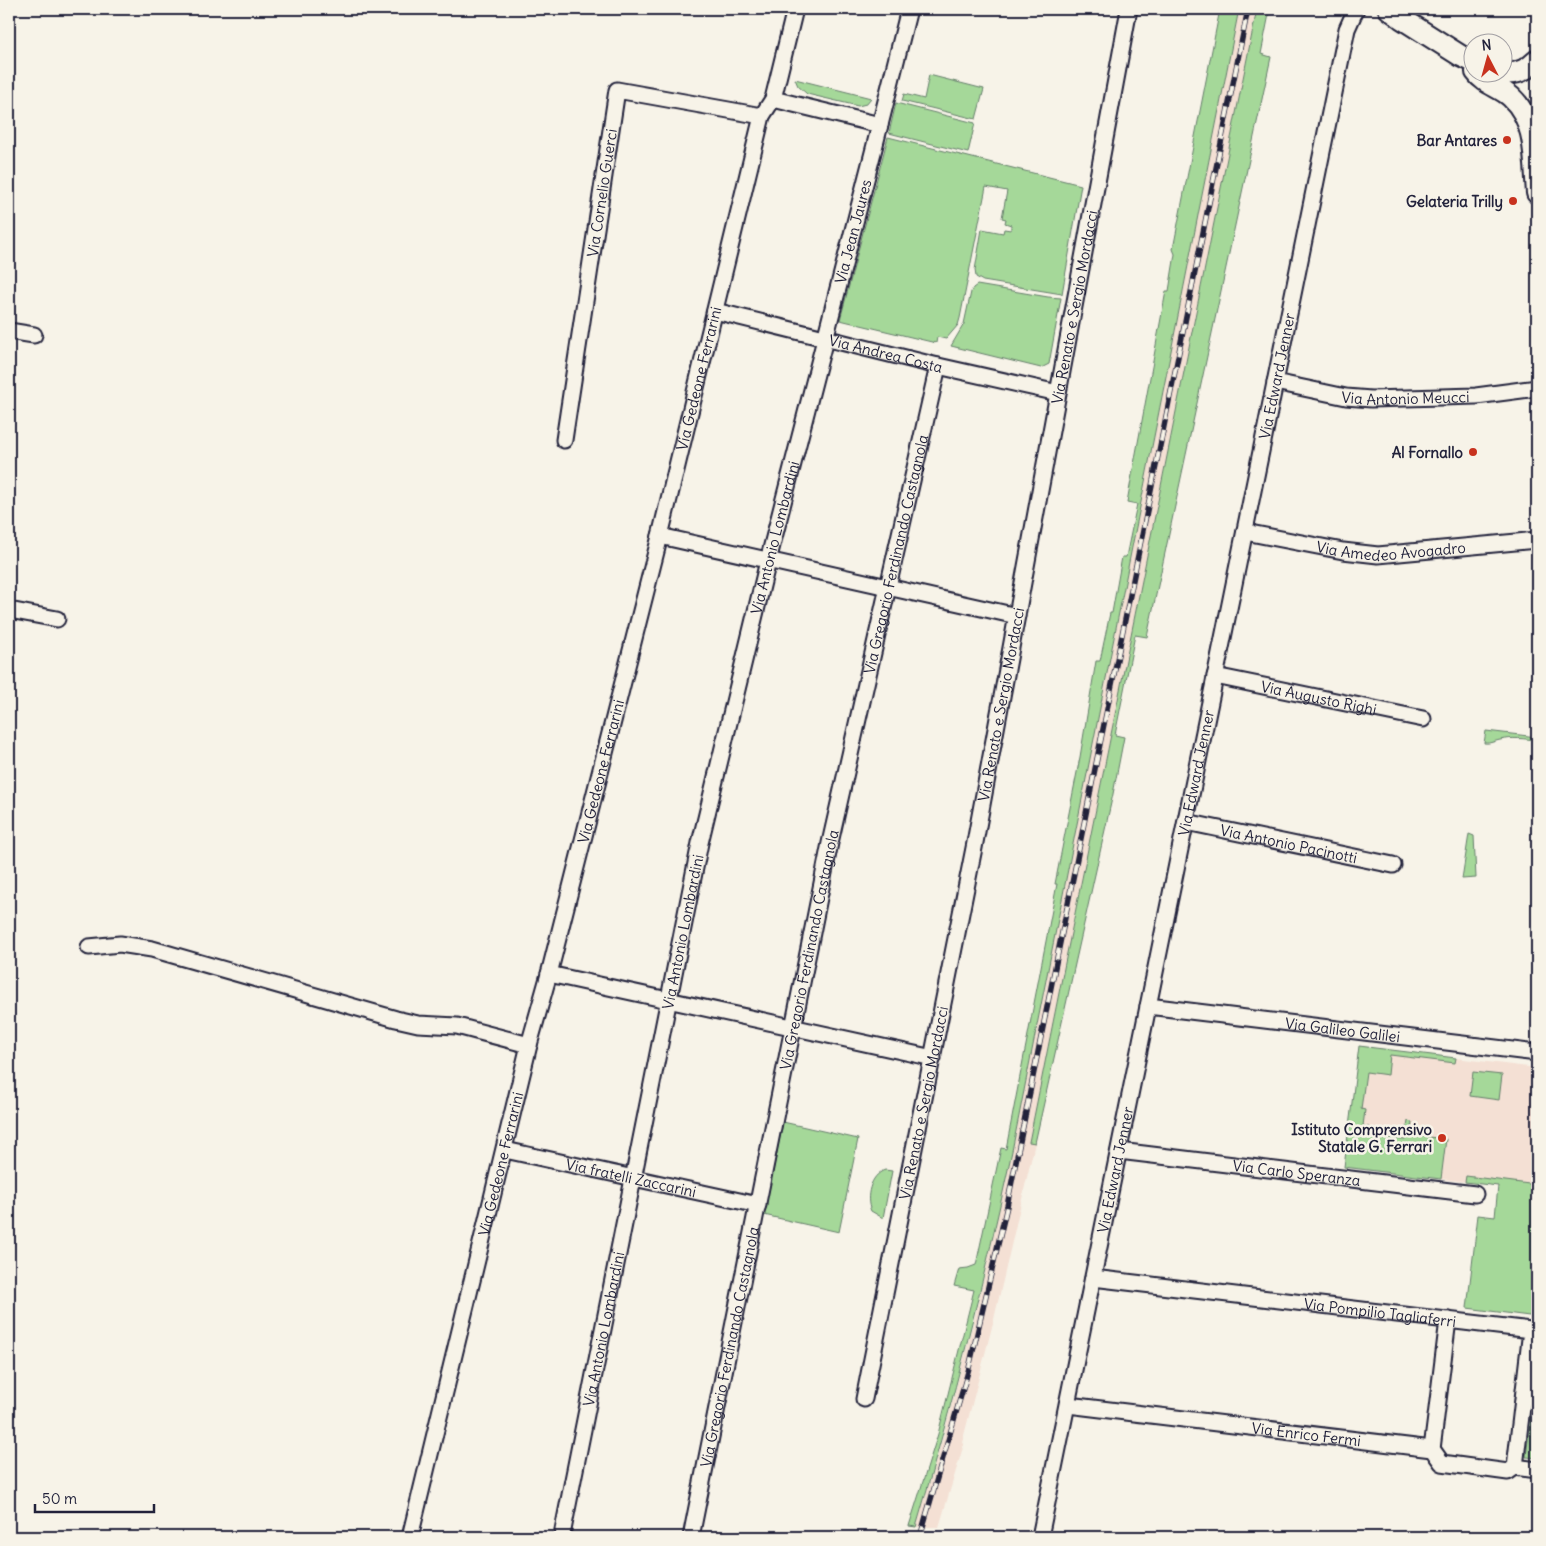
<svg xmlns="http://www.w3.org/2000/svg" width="1546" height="1546" viewBox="0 0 1546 1546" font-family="Delius,sans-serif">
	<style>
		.built { fill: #f4e0d4 }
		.green { fill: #a5d899; stroke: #647d6a }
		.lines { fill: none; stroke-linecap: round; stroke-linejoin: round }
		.street-casing { stroke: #22223b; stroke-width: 19 }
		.secondary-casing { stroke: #22223b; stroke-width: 24 }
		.street { stroke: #f7f3e8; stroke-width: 15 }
		.secondary { stroke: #f7f3e8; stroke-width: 20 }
		.rail-casing { stroke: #22223b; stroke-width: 5.5 }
		.rail { stroke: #f7f3e8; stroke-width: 4; stroke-dasharray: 11; stroke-linecap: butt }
		.poi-dot { fill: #c8321e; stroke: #f7f3e8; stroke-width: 2 }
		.labels { text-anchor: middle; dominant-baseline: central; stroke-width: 5; stroke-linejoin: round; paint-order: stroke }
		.poi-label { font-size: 15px; font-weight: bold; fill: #22223b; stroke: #f7f3e8; text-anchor: end }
		.street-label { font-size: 15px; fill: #22223b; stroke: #f7f3e8 }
	</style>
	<rect width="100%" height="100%" fill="#f7f3e8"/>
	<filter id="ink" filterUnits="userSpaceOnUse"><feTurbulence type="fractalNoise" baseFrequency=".02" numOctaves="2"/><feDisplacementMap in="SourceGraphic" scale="10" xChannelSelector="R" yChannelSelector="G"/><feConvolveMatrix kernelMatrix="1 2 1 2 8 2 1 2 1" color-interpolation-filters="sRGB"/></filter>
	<g filter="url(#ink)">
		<!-- built -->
		<path class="built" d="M 1239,9 L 1257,9 L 1029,1142 L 1035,1143 L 994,1319 L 962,1443 L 964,1444 L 939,1527 L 916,1527 L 943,1437 L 975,1316 L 1012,1151 Z
			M 1359,1046 L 1537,1068 L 1537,1222 L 1498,1186 L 1344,1167 Z"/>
		<!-- green -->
		<path class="green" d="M 1220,9 L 1239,9 L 1012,1151 C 985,1277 953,1402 916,1527 L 909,1526 L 938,1434 L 974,1290 L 954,1286 L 959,1269 L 968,1268 L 976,1265 L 1001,1148 L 1006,1149 L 1057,884 L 1055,884 L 1080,757 L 1096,661 L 1100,661 L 1110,613 L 1112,613 L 1122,557 L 1126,557 L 1137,504 L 1127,502 L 1166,291 L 1169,291 L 1175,254 L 1173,249 Z
			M 1257,9 L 1270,9 L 1261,54 L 1271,57 L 1147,637 L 1135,635 L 1115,735 L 1124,737 L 1113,794 L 1035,1143 L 1029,1142 Z
			M 929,75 L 984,89 L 976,119 L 902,101 L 904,94 L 924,99 Z
			M 795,79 L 871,98 L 866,104 L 858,106 L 807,94 L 798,86 Z
			M 896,103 L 975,123 L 968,153 L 889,133 Z
			M 888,137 L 1081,185 L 1062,294 L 983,281 L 976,277 L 975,270 L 982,229 L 1003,233 L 1004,229 L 1011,230 L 1011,225 L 1005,223 L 1006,219 L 1002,218 L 1007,191 L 986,187 L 960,318 L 958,325 L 946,339 L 937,337 L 936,343 L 840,320 Z
			M 977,285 L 1048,297 L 1061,298 L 1049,364 L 1041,368 L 951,346 L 964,324 L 971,292 L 973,288 Z
			M 1486,731 L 1537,737 L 1537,740 C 1525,739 1512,737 1500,740 C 1494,741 1490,744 1484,743 Z
			M 1469,834 L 1474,836 L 1476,878 L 1462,879 Z
			M 1359,1046 L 1456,1058 L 1455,1063 L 1390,1055 L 1388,1075 L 1366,1072 L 1361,1109 L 1365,1110 L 1363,1126 L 1369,1127 L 1368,1136 L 1405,1140 L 1408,1121 L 1412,1122 L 1411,1135 L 1446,1139 L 1441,1179 L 1344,1167 Z
			M 1473,1072 L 1502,1075 L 1499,1100 L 1470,1096 Z
			M 783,1122 L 858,1139 L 839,1232 L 764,1215 Z
			M 885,1170 L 892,1171 L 883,1218 L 871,1211 C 865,1198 870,1175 885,1170 Z
			M 1466,1176 L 1537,1185 L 1537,1317 L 1467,1308 L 1478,1215 L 1495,1217 L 1498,1186 L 1465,1182 Z
			M 1535,1384 L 1537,1384 L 1537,1458 L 1526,1457 Z"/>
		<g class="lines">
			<defs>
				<g id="street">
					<path d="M 773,99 L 880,125 L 909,9"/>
					<path id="s1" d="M 715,311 L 938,366 L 1058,393"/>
					<path d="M 9,331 L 34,335"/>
					<path id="s2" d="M 1275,382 L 1346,397 L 1371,399 L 1476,396 L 1537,388"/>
					<path id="s3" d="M 564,440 L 617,90 L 762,116"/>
					<path id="s4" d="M 1245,532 L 1343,551 L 1378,555 L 1537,540"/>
					<path d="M 660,536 L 1017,616"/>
					<path d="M 9,610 L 57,619"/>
					<path id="s5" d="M 1215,676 L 1423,719"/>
					<path id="s6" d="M 1186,822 L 1393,865"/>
					<path d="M 89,947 L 120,944 L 152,949 L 396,1019 L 418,1024 L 457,1026 L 529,1045"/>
					<path d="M 549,974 L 933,1058"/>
					<path id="s7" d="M 1148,1006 L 1537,1053"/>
					<path id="s8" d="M 505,1150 L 758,1205"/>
					<path id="s9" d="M 1119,1151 L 1475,1194"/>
					<path id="s10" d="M 1093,1278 L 1531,1330 L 1515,1467"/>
					<path id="s11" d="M 864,1399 L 974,848 L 1129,9"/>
					<path id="s12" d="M 1068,1405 L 1432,1449 L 1442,1463 L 1508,1472 L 1515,1467 L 1537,1470"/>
					<path d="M 1432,1449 L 1448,1320"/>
					<path id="s13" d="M 563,1530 L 700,843 L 768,561 L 880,125"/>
					<path id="s14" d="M 410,1537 L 529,1045 L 549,974 L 660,536 L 762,116 L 773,99 L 795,9"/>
					<path id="s15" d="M 691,1537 L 830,843 L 938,366"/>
					<path id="s16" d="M 1040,1537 L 1347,29 L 1356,9"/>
				</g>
				<path id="secondary" d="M 1389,9 L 1401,18 L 1461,56 L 1474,62
					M 1476,72 C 1484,84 1500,87 1511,97 C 1537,121 1534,160 1537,193
					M 1498,72 C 1513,76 1526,71 1537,60"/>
			</defs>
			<!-- street casing -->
			<use href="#street" class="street-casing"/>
			<!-- secondary casing -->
			<use href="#secondary" class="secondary-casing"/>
			<!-- street -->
			<use href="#street" class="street"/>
			<!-- secondary -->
			<use href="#secondary" class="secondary"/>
			<defs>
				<path id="rail" d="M 920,1537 L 969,1368 L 1007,1206 L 1248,9"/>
			</defs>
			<!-- rail casing -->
			<use href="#rail" class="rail-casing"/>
			<!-- rail -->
			<use href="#rail" class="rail"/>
		</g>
	</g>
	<!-- markers -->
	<g class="poi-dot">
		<circle cx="1507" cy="140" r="5"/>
		<circle cx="1513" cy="201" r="5"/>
		<circle cx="1473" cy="452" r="5"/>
		<circle cx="1442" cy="1138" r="5"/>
	</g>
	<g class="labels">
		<!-- poi labels -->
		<g class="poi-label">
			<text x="1497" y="140">Bar Antares</text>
			<text x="1503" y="201">Gelateria Trilly</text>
			<text x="1463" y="452">Al Fornallo</text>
			<text x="1432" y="1129">Istituto Comprensivo<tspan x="1432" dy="17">Statale G. Ferrari</tspan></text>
		</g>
		<!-- street labels -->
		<g class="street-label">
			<text stroke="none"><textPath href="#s3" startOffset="250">Via Cornelio Guerci</textPath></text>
			<text stroke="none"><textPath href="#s13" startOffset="1331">Via Jean Jaures</textPath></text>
			<text stroke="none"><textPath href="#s11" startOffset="1112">Via Renato e Sergio Mordacci</textPath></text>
			<text stroke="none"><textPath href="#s1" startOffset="176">Via Andrea Costa</textPath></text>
			<text stroke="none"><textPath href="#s16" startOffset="1185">Via Edward Jenner</textPath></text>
			<text stroke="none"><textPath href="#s14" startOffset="1194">Via Gedeone Ferrarini</textPath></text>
			<text stroke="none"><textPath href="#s2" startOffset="132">Via Antonio Meucci</textPath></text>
			<text stroke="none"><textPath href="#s13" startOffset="1015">Via Antonio Lombardini</textPath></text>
			<text stroke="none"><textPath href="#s4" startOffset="148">Via Amedeo Avogadro</textPath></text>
			<text stroke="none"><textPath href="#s15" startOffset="1004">Via Gregorio Ferdinando Castagnola</textPath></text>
			<text stroke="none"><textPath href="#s5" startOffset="106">Via Augusto Righi</textPath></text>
			<text stroke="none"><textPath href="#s11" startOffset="708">Via Renato e Sergio Mordacci</textPath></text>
			<text stroke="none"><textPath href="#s14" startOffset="789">Via Gedeone Ferrarini</textPath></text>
			<text stroke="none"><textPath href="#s16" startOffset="780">Via Edward Jenner</textPath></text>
			<text stroke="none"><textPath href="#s6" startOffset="105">Via Antonio Pacinotti</textPath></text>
			<text stroke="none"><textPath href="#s13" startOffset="610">Via Antonio Lombardini</textPath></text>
			<text stroke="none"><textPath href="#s15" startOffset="599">Via Gregorio Ferdinando Castagnola</textPath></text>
			<text stroke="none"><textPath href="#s7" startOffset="196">Via Galileo Galilei</textPath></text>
			<text stroke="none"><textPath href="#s11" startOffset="302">Via Renato e Sergio Mordacci</textPath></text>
			<text stroke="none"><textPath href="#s14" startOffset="384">Via Gedeone Ferrarini</textPath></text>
			<text stroke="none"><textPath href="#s16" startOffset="375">Via Edward Jenner</textPath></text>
			<text stroke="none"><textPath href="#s9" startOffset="179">Via Carlo Speranza</textPath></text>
			<text stroke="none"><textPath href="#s8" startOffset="129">Via fratelli Zaccarini</textPath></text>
			<text stroke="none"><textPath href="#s10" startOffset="289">Via Pompilio Tagliaferri</textPath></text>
			<text stroke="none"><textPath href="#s13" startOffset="205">Via Antonio Lombardini</textPath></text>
			<text stroke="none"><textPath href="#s15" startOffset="194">Via Gregorio Ferdinando Castagnola</textPath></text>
			<text stroke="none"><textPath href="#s12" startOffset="240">Via Enrico Fermi</textPath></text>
		</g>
	</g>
	<!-- margin -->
	<rect width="1546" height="1546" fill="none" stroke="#f7f3e8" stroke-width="30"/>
	<rect x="15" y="15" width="1516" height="1516" fill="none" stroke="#22223b" stroke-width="2" filter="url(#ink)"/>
	<!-- north arrow -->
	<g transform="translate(1488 58) rotate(354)"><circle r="24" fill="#f7f3e8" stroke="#a29fa3"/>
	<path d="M0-4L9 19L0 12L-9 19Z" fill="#c8321e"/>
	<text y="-8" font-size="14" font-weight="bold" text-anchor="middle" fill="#22223b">N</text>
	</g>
	<!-- scale -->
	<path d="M35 1504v8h119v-8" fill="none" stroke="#22223b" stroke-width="2.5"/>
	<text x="42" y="1504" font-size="15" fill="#22223b" stroke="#f7f3e8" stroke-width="4" paint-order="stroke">50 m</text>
</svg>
